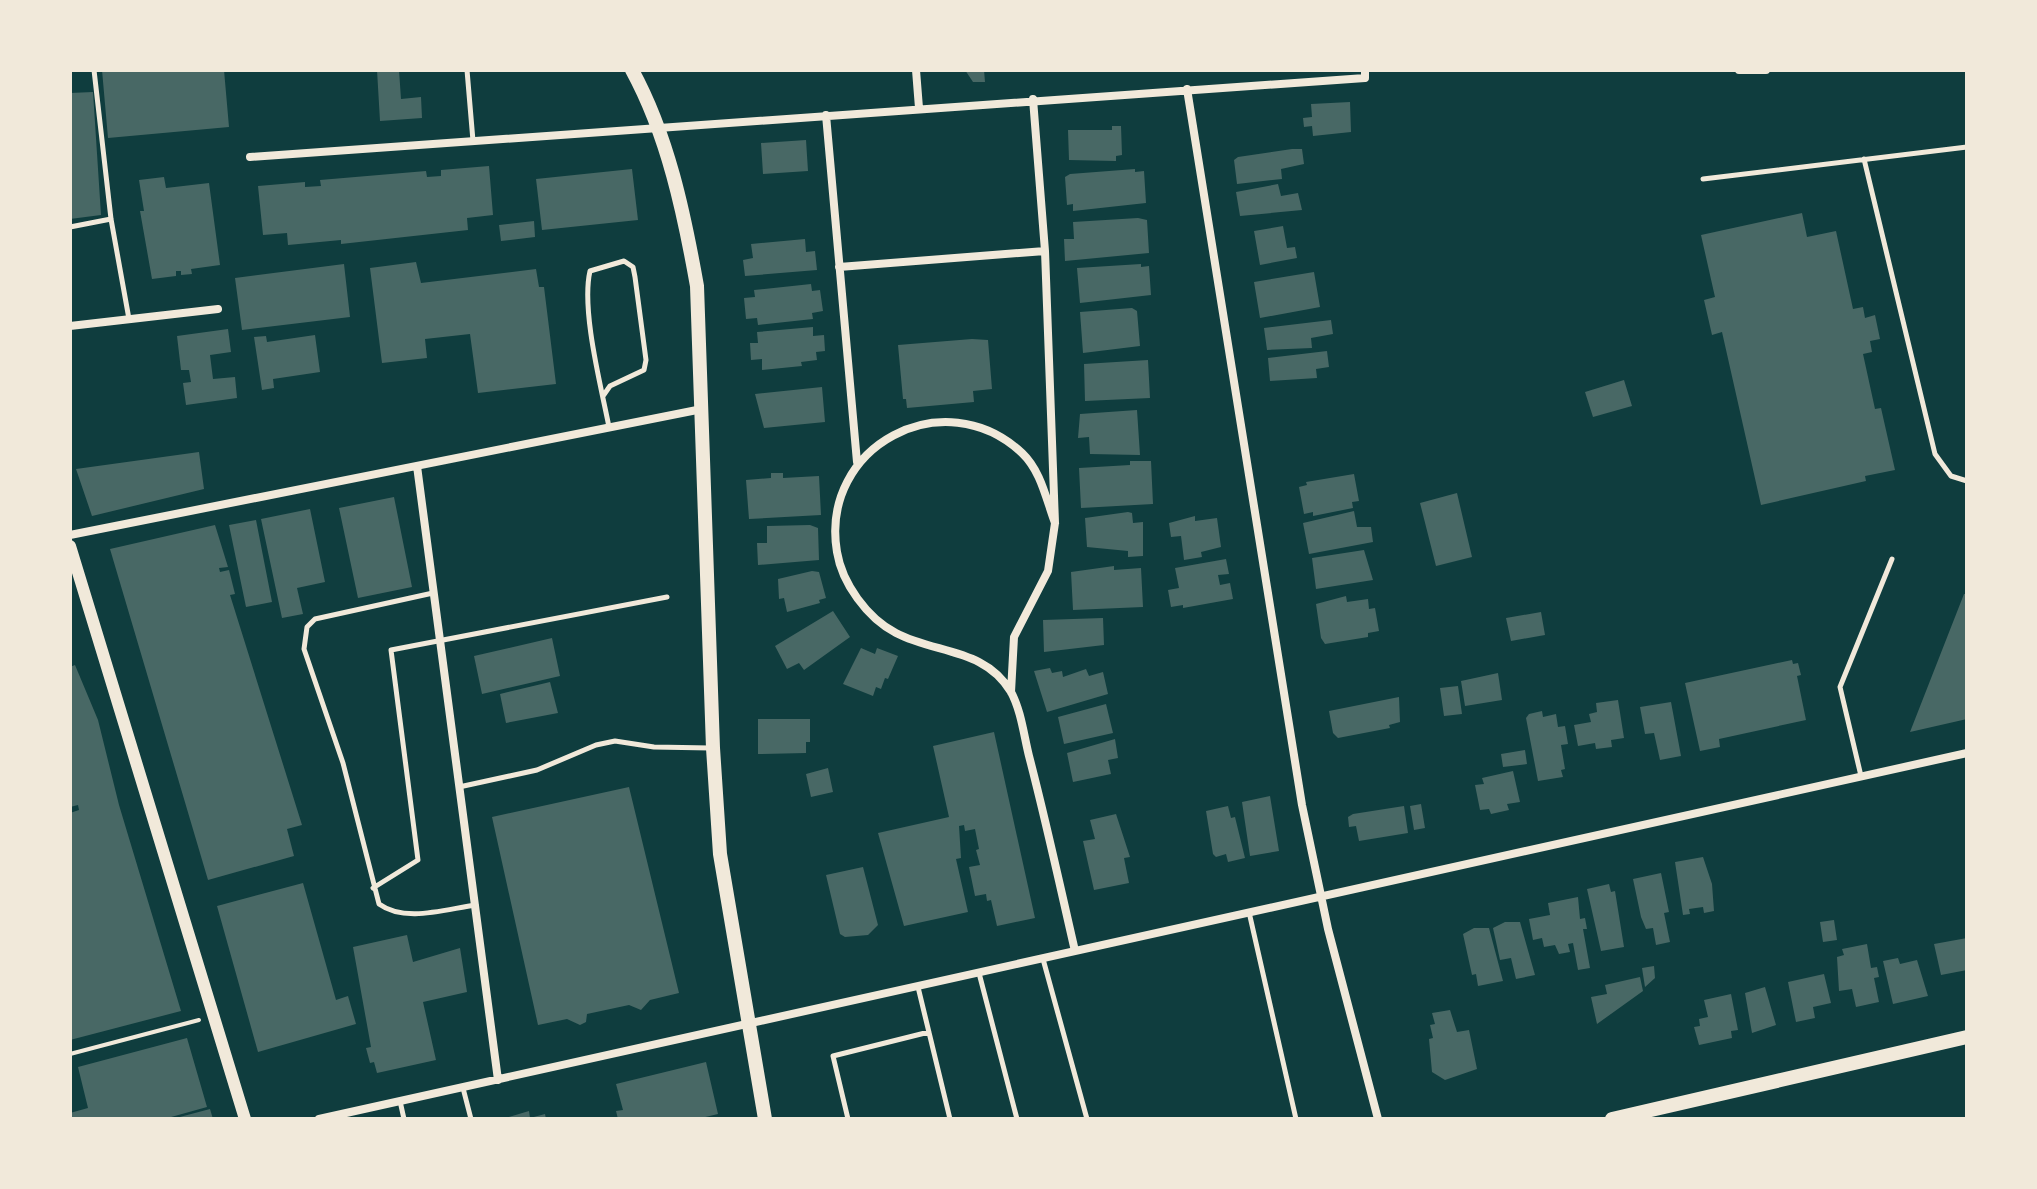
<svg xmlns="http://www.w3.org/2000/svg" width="2037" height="1189" viewBox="0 0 2037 1189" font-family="'Public Sans',sans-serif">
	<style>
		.building { fill: #486865 }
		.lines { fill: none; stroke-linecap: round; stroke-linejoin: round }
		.path { stroke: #f1e9da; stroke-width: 4 }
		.service { stroke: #f1e9da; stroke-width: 5 }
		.minor { stroke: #f1e9da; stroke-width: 8 }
		.tertiary { stroke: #f1e9da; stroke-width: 12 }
		.primary { stroke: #f1e9da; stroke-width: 14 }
	</style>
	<rect width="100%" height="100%" fill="#0f3d3e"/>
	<!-- building -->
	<path class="building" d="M 102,70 L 224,70 L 229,127 L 108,138 Z
		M 377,70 L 399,70 L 401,99 L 421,97 L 422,118 L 380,121 Z
		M 965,70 L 984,70 L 985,82 L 973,82 Z
		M 93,92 L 101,215 L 70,219 L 70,93 Z
		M 1350,102 L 1351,132 L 1313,136 L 1312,126 L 1304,127 L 1303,118 L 1312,117 L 1311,104 Z
		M 1112,126 L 1121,126 L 1122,155 L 1116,156 L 1116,161 L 1069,160 L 1068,130 L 1112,130 Z
		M 806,140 L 808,171 L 763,174 L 761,143 Z
		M 1292,149 L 1302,149 L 1304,164 L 1281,169 L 1282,179 L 1237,184 L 1234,160 L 1238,157 Z
		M 489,166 L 493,215 L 467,218 L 468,230 L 341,244 L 341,240 L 288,245 L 287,233 L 263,235 L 258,186 L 305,182 L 305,187 L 321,186 L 320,180 L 426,171 L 427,177 L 441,176 L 441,170 Z
		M 632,169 L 638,220 L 542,230 L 536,179 Z
		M 1135,169 L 1135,172 L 1144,171 L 1146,203 L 1073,211 L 1073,204 L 1067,205 L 1065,177 L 1070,174 Z
		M 164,177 L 166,188 L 209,183 L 220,265 L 191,269 L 192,274 L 181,275 L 181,271 L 176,271 L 176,276 L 152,279 L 140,211 L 144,211 L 139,180 Z
		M 1278,184 L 1281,196 L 1298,193 L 1302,210 L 1240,216 L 1236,192 Z
		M 1802,213 L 1807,237 L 1836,231 L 1853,309 L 1863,307 L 1865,318 L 1875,315 L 1880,339 L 1870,341 L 1872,352 L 1863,354 L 1875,409 L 1881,408 L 1895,470 L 1865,476 L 1866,481 L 1761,505 L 1722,332 L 1712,335 L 1704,300 L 1715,297 L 1701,235 Z
		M 1138,218 L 1147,220 L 1149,253 L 1065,261 L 1064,239 L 1074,239 L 1073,222 Z
		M 534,221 L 535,237 L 501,241 L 499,225 Z
		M 1283,226 L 1287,248 L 1295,247 L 1297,258 L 1260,265 L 1254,231 Z
		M 805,239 L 806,252 L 815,251 L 817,270 L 745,276 L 743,260 L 753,258 L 751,244 Z
		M 416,262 L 421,283 L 536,269 L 539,287 L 544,287 L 556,384 L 478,393 L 470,334 L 425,339 L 427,358 L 382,363 L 370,268 Z
		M 344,264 L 350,317 L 242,330 L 235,278 Z
		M 1141,264 L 1141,267 L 1149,266 L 1151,295 L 1080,303 L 1077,268 Z
		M 1314,272 L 1320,307 L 1260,318 L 1254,282 Z
		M 811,284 L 812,291 L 820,290 L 823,311 L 812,313 L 813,319 L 758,325 L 757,318 L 746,319 L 744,298 L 755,297 L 754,290 Z
		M 1132,308 L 1137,311 L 1140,346 L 1083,353 L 1080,312 Z
		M 1331,320 L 1333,334 L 1311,338 L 1312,348 L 1267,350 L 1264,328 Z
		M 813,327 L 813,336 L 824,335 L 825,351 L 816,352 L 817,360 L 801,362 L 802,366 L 762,370 L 762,359 L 751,360 L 750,343 L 758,343 L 757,332 Z
		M 228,329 L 231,352 L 210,355 L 213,379 L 235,377 L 237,398 L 186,405 L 183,383 L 191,382 L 189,370 L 181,370 L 177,336 Z
		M 315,335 L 320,372 L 273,379 L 274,388 L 262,390 L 254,337 L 266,336 L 267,342 Z
		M 972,339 L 988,340 L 992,389 L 973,391 L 974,402 L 907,408 L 906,399 L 903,399 L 898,345 Z
		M 1327,351 L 1329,367 L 1316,369 L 1317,378 L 1270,381 L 1268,358 Z
		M 1148,360 L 1150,398 L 1085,401 L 1084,364 Z
		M 1624,380 L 1632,406 L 1593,417 L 1585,392 Z
		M 822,387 L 825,422 L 764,428 L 755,394 Z
		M 1137,410 L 1140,455 L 1090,454 L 1089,437 L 1078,438 L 1080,414 Z
		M 199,452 L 204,489 L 92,516 L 76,469 Z
		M 1130,461 L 1151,461 L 1153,504 L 1081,508 L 1079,468 L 1130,465 Z
		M 771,473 L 783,473 L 783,478 L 819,476 L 821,515 L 749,519 L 746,480 L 771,478 Z
		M 1354,474 L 1359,501 L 1352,502 L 1353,508 L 1313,516 L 1313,512 L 1304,514 L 1299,487 L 1307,485 L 1306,482 Z
		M 1457,493 L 1472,557 L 1436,566 L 1420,503 Z
		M 394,497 L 412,587 L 358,598 L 339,508 Z
		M 310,509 L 325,582 L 297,588 L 303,614 L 282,618 L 261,519 Z
		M 1354,511 L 1357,527 L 1371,527 L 1373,542 L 1309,554 L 1303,523 Z
		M 1128,512 L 1132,513 L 1133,523 L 1143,522 L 1143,556 L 1128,557 L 1128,551 L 1087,547 L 1085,518 Z
		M 1195,516 L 1195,521 L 1217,518 L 1221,547 L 1201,552 L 1202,557 L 1184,560 L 1181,536 L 1171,537 L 1169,523 Z
		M 256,520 L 272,602 L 246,607 L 229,525 Z
		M 215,525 L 228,567 L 219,568 L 220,572 L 229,570 L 235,594 L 230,595 L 302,825 L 287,829 L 294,856 L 208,880 L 110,549 Z
		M 810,525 L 818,528 L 819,560 L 758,565 L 757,543 L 767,543 L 767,526 Z
		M 1364,550 L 1373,580 L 1316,589 L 1312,558 Z
		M 1226,559 L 1229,574 L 1218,575 L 1220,585 L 1230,583 L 1233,599 L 1183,608 L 1183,605 L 1171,607 L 1168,590 L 1179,588 L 1175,568 Z
		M 1114,566 L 1114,570 L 1141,568 L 1143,607 L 1073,610 L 1071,572 Z
		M 812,571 L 819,572 L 826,598 L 819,600 L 820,603 L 787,612 L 784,598 L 779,599 L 778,579 Z
		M 1964,594 L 1967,594 L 1967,719 L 1910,732 Z
		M 1346,596 L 1347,602 L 1368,599 L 1369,609 L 1375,608 L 1379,631 L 1368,633 L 1368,637 L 1325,644 L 1321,638 L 1316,604 Z
		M 833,611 L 850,637 L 804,670 L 799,663 L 787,669 L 775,646 Z
		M 1541,612 L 1545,635 L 1511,641 L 1506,618 Z
		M 1103,618 L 1104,645 L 1044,652 L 1043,620 Z
		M 552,638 L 560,676 L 482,694 L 474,656 Z
		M 861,648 L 875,654 L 877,648 L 898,656 L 888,679 L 885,678 L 881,689 L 876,687 L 873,696 L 843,684 Z
		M 1792,660 L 1793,664 L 1798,663 L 1801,675 L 1797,676 L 1806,720 L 1719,739 L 1720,747 L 1700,751 L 1685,683 Z
		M 75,665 L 98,720 L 119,805 L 181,1011 L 70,1040 L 70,813 L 79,810 L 78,805 L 70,807 L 70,667 Z
		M 1050,668 L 1052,673 L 1062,671 L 1063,677 L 1086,669 L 1089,676 L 1103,672 L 1108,694 L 1047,712 L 1034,671 Z
		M 1498,673 L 1502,700 L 1465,706 L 1461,681 Z
		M 550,682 L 558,713 L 506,723 L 500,694 Z
		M 1458,686 L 1462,714 L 1444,716 L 1440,688 Z
		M 1399,697 L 1400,722 L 1389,725 L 1390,728 L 1338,738 L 1333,733 L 1329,711 Z
		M 1618,700 L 1624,738 L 1611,740 L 1612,747 L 1596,749 L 1595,743 L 1578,746 L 1574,725 L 1591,722 L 1589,714 L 1597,712 L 1596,703 Z
		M 1671,702 L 1681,756 L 1660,760 L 1654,733 L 1645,734 L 1640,707 Z
		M 1106,704 L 1113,733 L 1064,744 L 1058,717 Z
		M 1542,711 L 1543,717 L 1556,714 L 1558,727 L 1565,726 L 1568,744 L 1561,745 L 1565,769 L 1561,770 L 1563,777 L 1538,781 L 1526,718 L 1529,714 Z
		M 758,719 L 810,719 L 810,742 L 806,742 L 806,753 L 758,754 Z
		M 994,732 L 1035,918 L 997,926 L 991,900 L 987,901 L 986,894 L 975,896 L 969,867 L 980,865 L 976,850 L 979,849 L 975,829 L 965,831 L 964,825 L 959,826 L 961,858 L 956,859 L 968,912 L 904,926 L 878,833 L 949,817 L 933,746 Z
		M 1115,739 L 1118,758 L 1108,760 L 1111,774 L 1073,782 L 1067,753 Z
		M 1525,750 L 1527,764 L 1503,767 L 1501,754 Z
		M 828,768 L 833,792 L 811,797 L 806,774 Z
		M 1513,771 L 1520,802 L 1507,804 L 1509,810 L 1491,814 L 1489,809 L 1480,810 L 1475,785 L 1484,784 L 1482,778 Z
		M 629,787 L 679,993 L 650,1000 L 641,1010 L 629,1005 L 587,1014 L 586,1022 L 580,1025 L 567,1019 L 538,1025 L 492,817 Z
		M 1270,796 L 1279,851 L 1250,856 L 1242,802 Z
		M 1421,804 L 1425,828 L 1414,830 L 1410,806 Z
		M 1228,806 L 1231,818 L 1235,817 L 1245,858 L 1228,862 L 1226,854 L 1216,857 L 1213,854 L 1206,811 Z
		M 1404,806 L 1408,833 L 1359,841 L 1356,826 L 1349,827 L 1348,817 L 1353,814 Z
		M 1116,814 L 1130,857 L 1124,858 L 1129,883 L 1094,890 L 1083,841 L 1095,839 L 1090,820 Z
		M 1703,857 L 1712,884 L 1714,911 L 1704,913 L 1703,907 L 1689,909 L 1690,914 L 1683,915 L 1675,862 Z
		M 863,867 L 878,925 L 868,935 L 845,937 L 840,934 L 826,875 Z
		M 1661,873 L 1669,912 L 1664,913 L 1670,942 L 1656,945 L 1653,928 L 1646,929 L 1641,917 L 1633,879 Z
		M 303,883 L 336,1000 L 348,996 L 356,1024 L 258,1052 L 217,906 Z
		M 1609,884 L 1611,892 L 1615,891 L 1624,947 L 1601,951 L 1587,889 Z
		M 1578,897 L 1580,919 L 1585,918 L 1587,929 L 1583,929 L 1590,968 L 1578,970 L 1573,943 L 1568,944 L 1570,952 L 1559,954 L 1555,945 L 1544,947 L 1542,938 L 1533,940 L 1529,919 L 1550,915 L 1548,903 Z
		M 1834,920 L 1837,940 L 1823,942 L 1820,922 Z
		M 1505,922 L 1520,922 L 1535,975 L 1516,979 L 1511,958 L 1500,960 L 1493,928 Z
		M 1474,928 L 1489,928 L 1503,981 L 1478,986 L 1476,974 L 1472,975 L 1463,934 Z
		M 407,935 L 413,962 L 460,948 L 467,992 L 423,1002 L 436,1060 L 377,1073 L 374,1062 L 370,1063 L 366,1048 L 371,1047 L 353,947 Z
		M 1967,938 L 1967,970 L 1941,975 L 1934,944 Z
		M 1867,944 L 1871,968 L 1877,967 L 1879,977 L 1874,978 L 1879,1002 L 1856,1007 L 1852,989 L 1839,991 L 1837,957 L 1844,955 L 1842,949 Z
		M 1898,958 L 1900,964 L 1917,960 L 1928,996 L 1893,1004 L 1883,961 Z
		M 1654,966 L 1655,978 L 1645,987 L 1642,968 Z
		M 1824,974 L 1831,1003 L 1813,1007 L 1815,1018 L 1796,1022 L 1788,982 Z
		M 1640,977 L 1643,991 L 1597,1024 L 1591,997 L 1607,994 L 1605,985 Z
		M 1765,987 L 1776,1025 L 1752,1033 L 1745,993 Z
		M 1731,994 L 1738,1030 L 1731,1031 L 1732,1038 L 1699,1045 L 1694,1027 L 1700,1026 L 1699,1019 L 1708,1017 L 1704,1000 Z
		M 1450,1010 L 1457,1032 L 1469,1030 L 1477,1069 L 1445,1080 L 1432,1072 L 1429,1039 L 1433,1038 L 1430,1025 L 1435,1024 L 1432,1013 Z
		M 187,1038 L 207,1107 L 164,1119 L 70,1119 L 70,1113 L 88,1108 L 78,1067 Z
		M 706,1062 L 718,1114 L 697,1119 L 618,1119 L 616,1111 L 623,1110 L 616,1084 Z
		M 210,1109 L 213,1119 L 176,1119 L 176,1118 Z
		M 529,1111 L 530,1118 L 545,1114 L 546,1119 L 502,1119 Z"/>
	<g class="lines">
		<!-- path -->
		<path class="path" d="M 70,1054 L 199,1020"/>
		<!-- service -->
		<path class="service" d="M 94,70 L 111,219 L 129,319
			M 467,70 L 473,141
			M 1864,159 L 1935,454 L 1951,476 L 1967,481
			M 1703,179 L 1967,147
			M 70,227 L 111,219
			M 603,396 L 610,386 L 644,370 L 646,360 L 635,277 L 633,267 L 624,261 L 590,271 C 581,310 601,386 609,427
			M 433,593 L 315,619 L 307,627 L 304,649 L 343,763 L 379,904 C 405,923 446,909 476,905
			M 1861,776 L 1840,687 L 1892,559
			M 459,787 L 537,770 L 596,745 L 615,741 L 654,747 L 710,748
			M 373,888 L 418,860 L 391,650 L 667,597
			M 1249,912 L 1296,1119
			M 1043,959 L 1087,1119
			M 979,973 L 1017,1119
			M 918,987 L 950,1119
			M 463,1088 L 471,1119
			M 400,1101 L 404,1119
			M 848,1119 L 833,1056 L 929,1032"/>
		<!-- minor -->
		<path class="minor" d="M 916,70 L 919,108
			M 1739,70 L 1766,70
			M 1187,89 L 1302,805 L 1328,929 L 1378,1119
			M 826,115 L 857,462
			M 250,157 L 1365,78 L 1365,70
			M 839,267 L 1045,251
			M 70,326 L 218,309
			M 417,466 L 498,1080
			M 1055,523 C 1046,499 1041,471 1022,453 C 944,380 819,446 837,552 C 842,583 867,618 896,633 C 936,654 985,648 1011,692 C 1021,710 1024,736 1029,756 C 1046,821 1060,886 1075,951
			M 70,535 L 702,409
			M 1011,692 L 1014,637 L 1048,571 L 1055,523 L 1045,251 L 1033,99
			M 319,1119 L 1967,753"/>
		<!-- tertiary -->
		<path class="tertiary" d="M 70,546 L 245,1119"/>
		<!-- primary -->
		<path class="primary" d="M 632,70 C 668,136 684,213 697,286 L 713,748 L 720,854 L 765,1119
			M 1612,1119 L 1967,1037"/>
	</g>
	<!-- border -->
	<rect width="2037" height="1189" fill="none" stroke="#f1e9da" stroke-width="144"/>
</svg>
